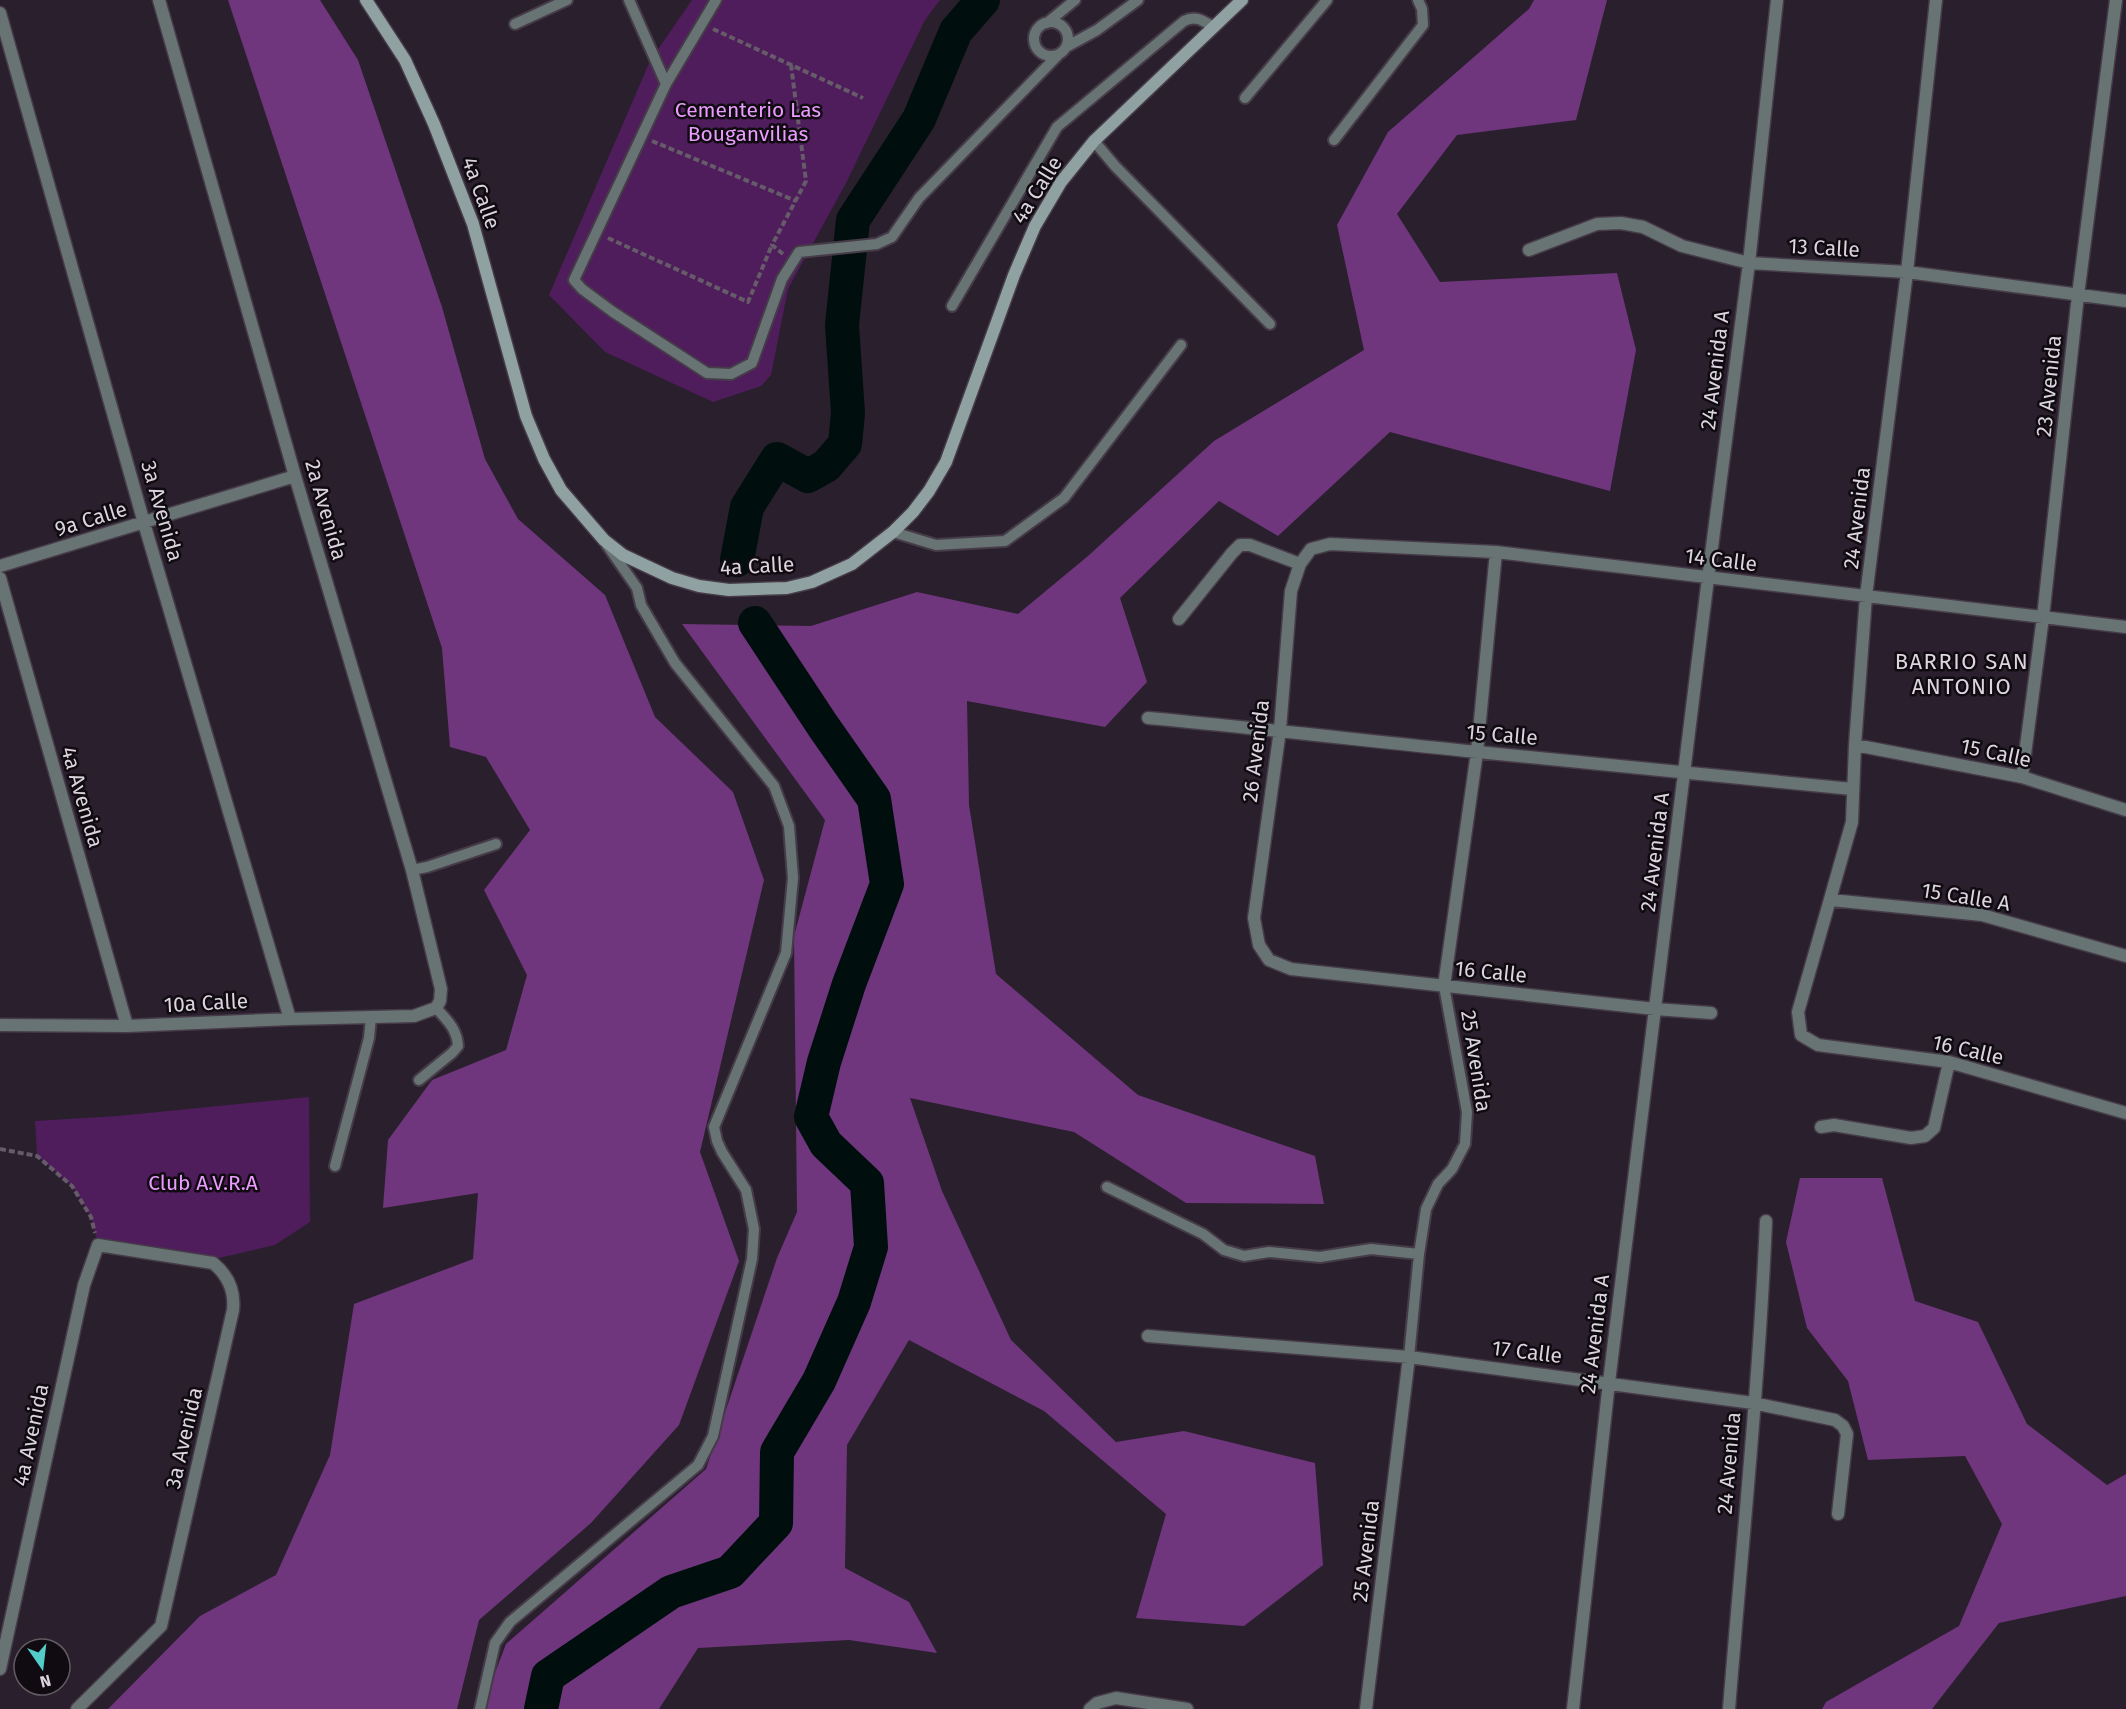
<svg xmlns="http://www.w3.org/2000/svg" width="2126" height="1709" viewBox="0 0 2126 1709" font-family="'Fira Sans',sans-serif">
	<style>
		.green { fill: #4f1c5c }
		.forest { fill: #6f367d }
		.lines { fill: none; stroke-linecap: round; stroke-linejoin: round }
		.river { stroke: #000f0e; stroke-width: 34 }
		.service-casing { stroke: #463c49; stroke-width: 14 }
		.minor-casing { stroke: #463c49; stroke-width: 15 }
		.secondary-casing { stroke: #463c49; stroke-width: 15 }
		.path { stroke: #665c69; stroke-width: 4; stroke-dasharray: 6 3; stroke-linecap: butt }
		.service { stroke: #687473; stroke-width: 10 }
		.minor { stroke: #687473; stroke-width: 12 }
		.secondary { stroke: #8fa1a0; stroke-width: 12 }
		.labels { text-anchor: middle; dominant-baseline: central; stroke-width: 5; stroke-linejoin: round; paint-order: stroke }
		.park-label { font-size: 21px; fill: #ea9cfe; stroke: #100b11 }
		.street-label { font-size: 21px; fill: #dcd4de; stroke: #100b11 }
		.neighbourhood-label { font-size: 22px; letter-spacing: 1.5px; fill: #dcd4de; stroke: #100b11 }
	</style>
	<rect width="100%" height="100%" fill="#2a1f2d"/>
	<!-- green -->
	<path class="green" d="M 692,0 L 940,0 L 925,20 L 846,183 L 788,289 L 771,375 L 761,386 L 713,402 L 605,352 L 549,295 L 650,61 Z
		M 309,1097 L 310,1222 L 275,1245 L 206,1261 L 98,1245 L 91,1217 L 72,1186 L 37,1156 L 35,1121 L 118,1116 Z"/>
	<!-- forest -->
	<path class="forest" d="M 228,0 L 320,0 L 358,60 L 442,307 L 485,459 L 518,519 L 605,595 L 655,717 L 733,792 L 764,880 L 700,1152 L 739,1261 L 679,1425 L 591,1523 L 479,1620 L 457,1709 L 108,1709 L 200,1616 L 276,1575 L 330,1455 L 354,1304 L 473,1259 L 478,1193 L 383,1208 L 388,1140 L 432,1080 L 506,1050 L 527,975 L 484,890 L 530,830 L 486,757 L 450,747 L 442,648 Z
		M 1534,0 L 1607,0 L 1576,120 L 1457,135 L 1397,214 L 1440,282 L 1617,273 L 1636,350 L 1610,491 L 1390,432 L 1278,536 L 1219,501 L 1120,598 L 1147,682 L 1105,727 L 967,701 L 969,805 L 996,974 L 1138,1095 L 1315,1156 L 1324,1204 L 1186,1203 L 1074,1132 L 910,1098 L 942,1191 L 1011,1340 L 1116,1442 L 1184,1431 L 1315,1463 L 1323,1565 L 1244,1626 L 1136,1618 L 1166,1514 L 1044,1411 L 909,1340 L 847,1445 L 845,1568 L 909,1602 L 937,1653 L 849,1640 L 698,1648 L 659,1709 L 481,1709 L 506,1644 L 706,1469 L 777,1258 L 797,1212 L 794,936 L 825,820 L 682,624 L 811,626 L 917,592 L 1018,614 L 1088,556 L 1214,441 L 1364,350 L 1337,225 L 1388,132 L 1529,9 Z
		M 1800,1178 L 1882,1178 L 1915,1301 L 1978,1322 L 2027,1424 L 2107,1485 L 2126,1474 L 2126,1596 L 1999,1623 L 1932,1709 L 1822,1709 L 1826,1702 L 1959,1626 L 2002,1524 L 1965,1456 L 1868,1460 L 1848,1381 L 1807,1328 L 1786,1242 Z"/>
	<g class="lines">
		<!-- river -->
		<path class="river" d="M 737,560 L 747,507 L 777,459 L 808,476 L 826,466 L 845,444 L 848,413 L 842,325 L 853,220 L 919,119 L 956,31 L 983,0
			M 541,1709 L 548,1676 L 671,1592 L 730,1572 L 776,1523 L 777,1452 L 819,1381 L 854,1302 L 871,1247 L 867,1183 L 826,1144 L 811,1117 L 824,1062 L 849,984 L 887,884 L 874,799 L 823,726 L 755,623"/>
		<defs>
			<path id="service" d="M 629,0 L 666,84
				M 716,0 L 666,84 L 574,280 L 582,289 L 613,312 L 707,373 L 731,374 L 752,363 L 782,279 L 799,252 L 877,244 L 892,237 L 919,198 L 1058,55
				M1034 39a17 17 0 1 1 34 0a17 17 0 1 1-34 0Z
				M 1047,23 L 1075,0
				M 515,24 L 567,0
				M 1066,47 L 1097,30 L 1138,0
				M 1245,98 L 1327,0
				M 1334,140 L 1423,25 L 1422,9 L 1418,0
				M 1094,141 L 1115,166 L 1270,324
				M 952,306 L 1057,127 L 1184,21 C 1196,15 1203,21 1214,27
				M 893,532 L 936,545 L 1005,541 L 1064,498 L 1181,345
				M 412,870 L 427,867 L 496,844
				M 419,1080 L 452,1053 L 458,1046 C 457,1029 447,1020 436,1008
				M 335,1166 L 369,1038 L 371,1017
				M 1107,1187 L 1203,1234 L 1224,1250 L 1244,1256 L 1269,1252 L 1320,1257 L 1371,1249 L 1419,1254
				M 1409,1357 L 1419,1254 L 1426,1209 L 1438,1184 L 1452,1169 L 1465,1144 L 1467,1112 L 1444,986
				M 480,1709 L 495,1643 L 510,1622 L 698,1465 L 713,1436 L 752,1259 L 754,1229 L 746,1190 L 722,1152 L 717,1141 L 714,1127 L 786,953 L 793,878 L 789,826 L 774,786 L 675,663 L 641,605 L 637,588 L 607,545"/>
			<path id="minor" d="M 1936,0 L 1907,272 L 1866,596 L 1855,745 L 1852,822 L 1798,1012 L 1801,1035 L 1818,1045 L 1949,1062 L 2126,1113
				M 0,13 L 144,523 L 290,1019
				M 1529,250 L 1597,224 L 1621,223 L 1643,227 L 1682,246 L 1749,263 L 1907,272 L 2126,301
				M 0,566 L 295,476
				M 0,578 L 127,1026
				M 1179,619 L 1232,553 L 1240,545 L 1250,545 L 1300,564
				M 1148,718 C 1258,728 1368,741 1478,752 C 1603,765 1728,776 1852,789
				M 1855,745 L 2022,777 L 2126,810
				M 2022,777 L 2043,617 L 2078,295 L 2116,0
				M 1831,900 L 1982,915 L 2126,956
				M 1444,986 L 1477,752 L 1496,552
				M 1711,1013 L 1655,1009 L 1291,969 L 1269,960 L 1259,945 L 1254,918 L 1280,730 L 1291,591 L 1300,564 L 1311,549 L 1330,544 L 1496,552 L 2126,627
				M 0,1025 L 127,1026 L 290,1019 L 414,1016 L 436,1008 L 440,1001 L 441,989 L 412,870 L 295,476 L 159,0
				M 1821,1127 L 1834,1125 L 1911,1138 L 1925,1136 L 1934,1128 L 1949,1062
				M 1148,1336 L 1409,1357 L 1753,1403 L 1835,1420 L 1843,1426 L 1847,1434 L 1838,1514
				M 0,1669 L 84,1285 L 98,1245 L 213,1263 C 229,1276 235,1291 233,1310 L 161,1626 L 77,1709
				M 1090,1709 L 1097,1703 L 1116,1698 L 1187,1709
				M 1366,1709 L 1409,1357
				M 1573,1709 L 1609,1382 L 1708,578 L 1749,263 L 1777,0
				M 1729,1709 C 1742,1546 1759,1384 1766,1221"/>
			<path id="secondary" d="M 366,0 L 405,60 L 434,124 L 473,224 L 526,416 L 544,459 L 561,490 L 604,540 L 623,555 L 672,578 L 699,586 L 729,590 L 787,588 L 812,582 L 852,564 L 893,532 L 913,512 L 929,491 L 946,462 L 1014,275 L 1035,226 L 1061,182 L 1094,141 L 1242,0"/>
		</defs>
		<!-- service casing -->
		<use href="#service" class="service-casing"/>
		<!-- minor casing -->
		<use href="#minor" class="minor-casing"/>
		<!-- secondary casing -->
		<use href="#secondary" class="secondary-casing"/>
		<!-- path -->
		<path class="path" d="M 713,29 L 863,98
			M 652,141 L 796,201
			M 608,238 L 748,302 L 772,245
			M 783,254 L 772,245 L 806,181 L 791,65
			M 0,1149 L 37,1156 L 72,1186 L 91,1217 L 95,1233"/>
		<!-- service -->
		<use href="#service" class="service"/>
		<!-- minor -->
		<use href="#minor" class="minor"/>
		<!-- secondary -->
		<use href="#secondary" class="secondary"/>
	</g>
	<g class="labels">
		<!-- park labels -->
		<g class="park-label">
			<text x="748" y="110">Cementerio Las<tspan x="748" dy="24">Bouganvilias</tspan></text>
			<text x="203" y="1183">Club A.V.R.A</text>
		</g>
		<!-- street labels -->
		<g class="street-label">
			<text transform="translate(1037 190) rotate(-58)">4a Calle</text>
			<text transform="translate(481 193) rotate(70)">4a Calle</text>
			<text transform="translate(1824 248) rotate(3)">13 Calle</text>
			<text transform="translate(1715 370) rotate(-83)">24 Avenida A</text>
			<text transform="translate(2049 386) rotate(-84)">23 Avenida</text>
			<text transform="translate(326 510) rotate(74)">2a Avenida</text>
			<text transform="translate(162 511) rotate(74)">3a Avenida</text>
			<text transform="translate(1857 518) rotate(-83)">24 Avenida</text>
			<text transform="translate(91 519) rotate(-17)">9a Calle</text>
			<text transform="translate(1721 560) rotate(7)">14 Calle</text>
			<text transform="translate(757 566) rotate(-3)">4a Calle</text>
			<text transform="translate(1502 735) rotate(5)">15 Calle</text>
			<text transform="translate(1256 751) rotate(-83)">26 Avenida</text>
			<text transform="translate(1996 753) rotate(12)">15 Calle</text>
			<text transform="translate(82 797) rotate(74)">4a Avenida</text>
			<text transform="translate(1655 852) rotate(-83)">24 Avenida A</text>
			<text transform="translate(1966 897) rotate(9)">15 Calle A</text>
			<text transform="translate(1491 972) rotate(6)">16 Calle</text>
			<text transform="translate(206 1003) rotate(-3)">10a Calle</text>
			<text transform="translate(1968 1050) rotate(13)">16 Calle</text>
			<text transform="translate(1476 1061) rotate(81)">25 Avenida</text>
			<text transform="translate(1595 1334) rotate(-83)">24 Avenida A</text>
			<text transform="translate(1527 1352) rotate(7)">17 Calle</text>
			<text transform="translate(31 1435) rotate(-78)">4a Avenida</text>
			<text transform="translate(184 1438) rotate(-77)">3a Avenida</text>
			<text transform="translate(1729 1463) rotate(-85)">24 Avenida</text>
			<text transform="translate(1366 1551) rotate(-83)">25 Avenida</text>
		</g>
		<!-- neighbourhood labels -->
		<g class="neighbourhood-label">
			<text x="1962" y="661">BARRIO SAN<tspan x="1962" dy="25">ANTONIO</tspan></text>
		</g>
	</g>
	<!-- north arrow -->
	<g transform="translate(42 1667) rotate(166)"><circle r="28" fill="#100b11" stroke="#625b63" stroke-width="1.5"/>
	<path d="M0-4.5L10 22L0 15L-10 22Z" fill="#53cdca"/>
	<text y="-9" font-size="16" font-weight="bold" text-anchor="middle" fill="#dcd4de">N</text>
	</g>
</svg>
